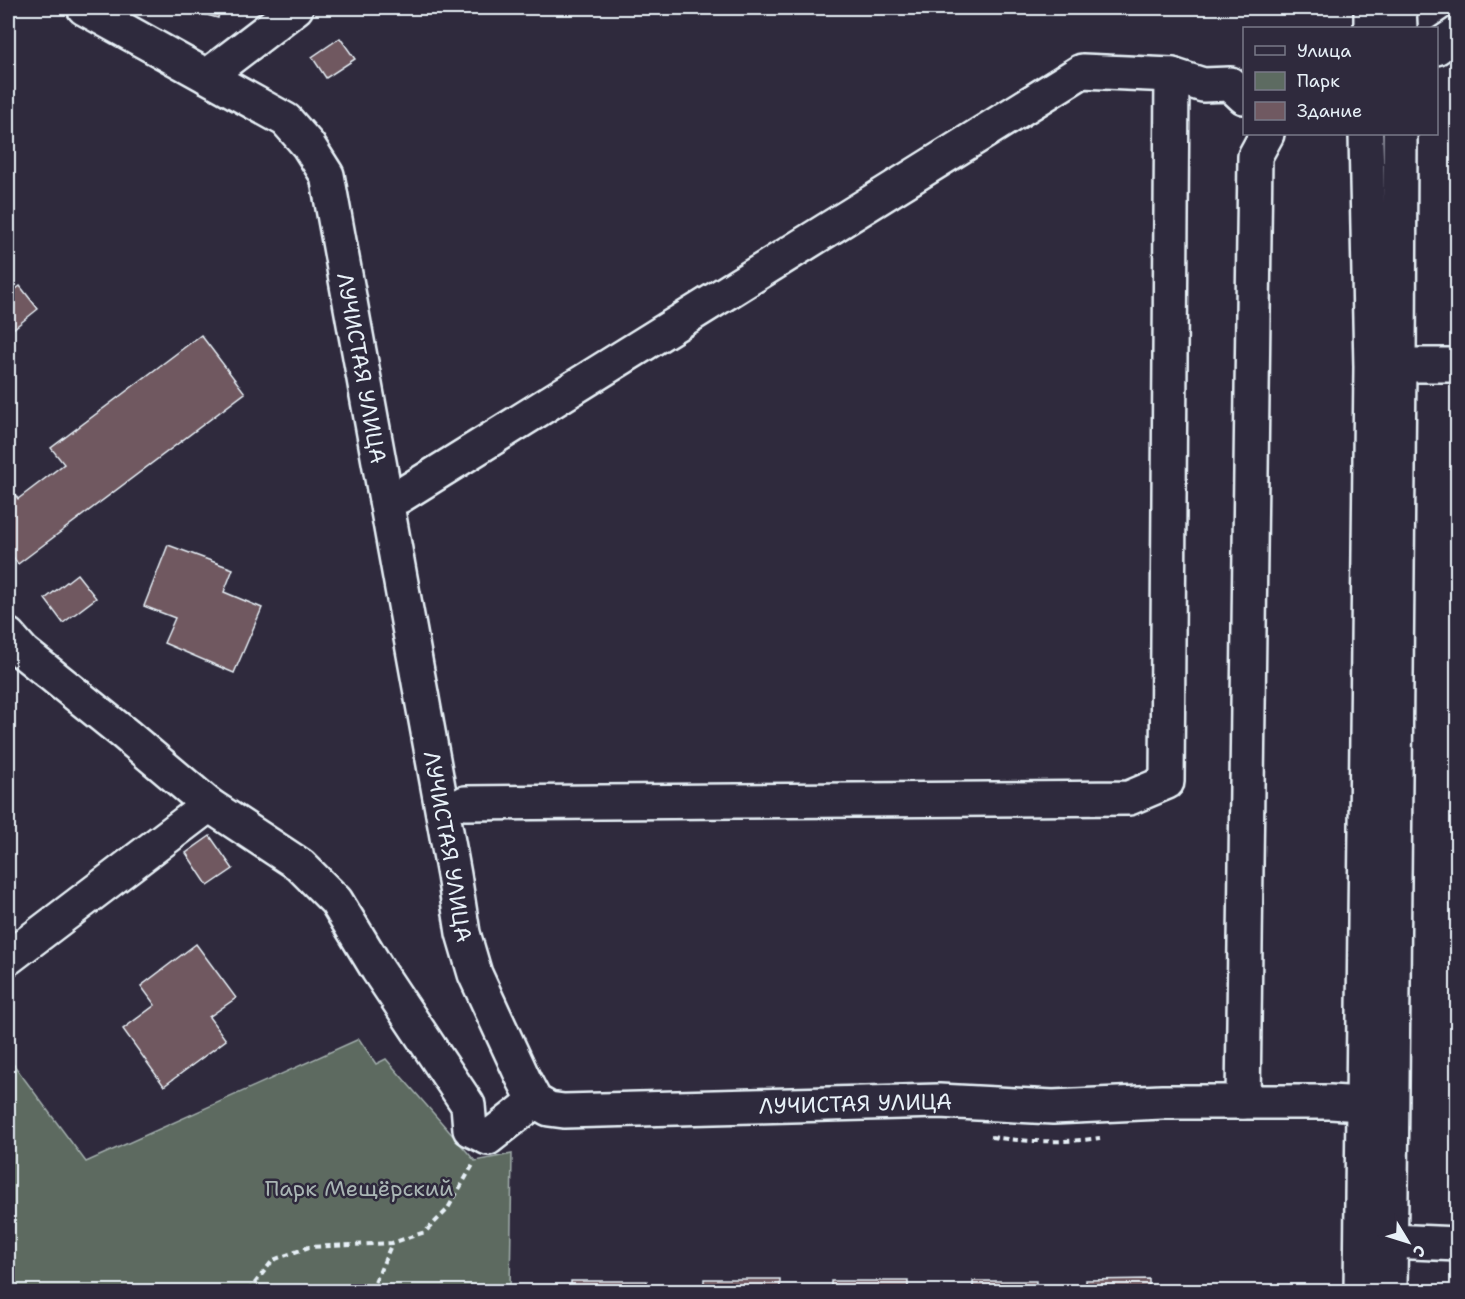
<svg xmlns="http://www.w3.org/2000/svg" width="1465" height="1299" viewBox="0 0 1465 1299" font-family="'Shantell Sans',sans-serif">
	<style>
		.green { fill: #5d6b61; stroke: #a2aeac; stroke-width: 1.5 }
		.building { fill: #705961; stroke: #e8f1f8; stroke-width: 1.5 }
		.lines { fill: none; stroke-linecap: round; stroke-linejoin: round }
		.minor-casing { stroke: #e8f1f8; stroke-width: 38 }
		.path { stroke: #e8f1f8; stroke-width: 4; stroke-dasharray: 6 4.5; stroke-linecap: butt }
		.minor { stroke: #2f2a3d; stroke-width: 33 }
		.labels { text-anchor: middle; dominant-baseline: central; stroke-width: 5; stroke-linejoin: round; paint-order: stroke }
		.street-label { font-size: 22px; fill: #e8f1f8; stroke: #2f2a3d }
		.park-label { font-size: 22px; fill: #a9b5b4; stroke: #2f2a3d }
	</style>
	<rect width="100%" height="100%" fill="#2f2a3d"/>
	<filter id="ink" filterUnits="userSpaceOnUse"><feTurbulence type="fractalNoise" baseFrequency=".0167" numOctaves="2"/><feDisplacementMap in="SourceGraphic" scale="12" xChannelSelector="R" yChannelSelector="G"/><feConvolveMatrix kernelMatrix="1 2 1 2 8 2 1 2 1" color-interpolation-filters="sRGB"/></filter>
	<g filter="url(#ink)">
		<!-- green -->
		<path class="green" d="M 359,1039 L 376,1064 L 386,1059 L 475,1161 L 512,1154 L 510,1291 L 8,1291 L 8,1057 L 86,1162 Z"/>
		<!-- building -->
		<path class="building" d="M 193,8 L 220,8 L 218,18 L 192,11 Z
			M 340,38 L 355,59 L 326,78 L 312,57 Z
			M 20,286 L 38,309 L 8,333 L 8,295 Z
			M 201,335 L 245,393 L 18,564 L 8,550 L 8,484 L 18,499 L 64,464 L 51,448 Z
			M 168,545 L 233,569 L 224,592 L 262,608 L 234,673 L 164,643 L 175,618 L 144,606 Z
			M 77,574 L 96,598 L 63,623 L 45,599 Z
			M 210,836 L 233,869 L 208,886 L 186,853 Z
			M 196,944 L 236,998 L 209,1017 L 226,1040 L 164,1086 L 123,1029 L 155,1005 L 141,986 Z
			M 704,1279 L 780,1279 L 780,1292 L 704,1292 Z
			M 1149,1279 L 1149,1292 L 1086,1292 L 1086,1280 Z
			M 571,1281 L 647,1281 L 648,1292 L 571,1292 Z
			M 831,1281 L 908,1281 L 908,1292 L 831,1292 Z
			M 973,1281 L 1036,1281 L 1036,1292 L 973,1292 Z"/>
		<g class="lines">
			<defs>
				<g id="minor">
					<path id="s1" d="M 84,8 L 286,120 L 308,145 L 327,175 L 454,875 L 463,933 L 475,974 L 524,1080 L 535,1101 L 549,1109 L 564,1111 L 939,1101 L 1053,1107 L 1162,1102 L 1330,1102 L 1362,1104"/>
					<path d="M 1399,8 L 1400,28"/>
					<path d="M 1371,28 L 1371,8"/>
					<path d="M 1436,48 L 1458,33"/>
					<path d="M 207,76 L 296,8"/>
					<path d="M 1399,365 L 1458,365"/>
					<path d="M 400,496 L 1082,71 L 1172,75 L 1203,85 L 1230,84 L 1244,97"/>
					<path d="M 8,635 L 23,652 L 125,734 L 209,805"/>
					<path d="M 465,803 L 1129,798 L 1167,782 L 1172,75"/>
					<path d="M 8,958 L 209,805 L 300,865 L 336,901 L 378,970 L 468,1105 L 470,1129 L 488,1138 L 535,1101"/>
					<path d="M 1243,1102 L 1255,156 L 1267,134"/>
					<path d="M 1390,1241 L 1458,1244"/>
					<path d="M 1361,1292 L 1371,367 L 1366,134"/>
					<path d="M 1390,1292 L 1399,365 L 1400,134"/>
				</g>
			</defs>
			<!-- minor casing -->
			<use href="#minor" class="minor-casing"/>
			<!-- path -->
			<path class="path" d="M 991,1137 C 1027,1142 1064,1143 1100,1138
				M 248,1292 L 273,1260 L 309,1247 L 392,1243 L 425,1232 L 447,1210 L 474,1163
				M 371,1292 L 392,1243"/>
			<!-- minor -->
			<use href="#minor" class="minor"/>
		</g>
	</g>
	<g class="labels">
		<!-- street labels -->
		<g class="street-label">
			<text stroke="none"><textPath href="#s1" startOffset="496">ЛУЧИСТАЯ УЛИЦА</textPath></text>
			<text stroke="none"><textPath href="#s1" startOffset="982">ЛУЧИСТАЯ УЛИЦА</textPath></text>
			<text stroke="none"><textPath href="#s1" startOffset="1576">ЛУЧИСТАЯ УЛИЦА</textPath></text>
		</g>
		<!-- park labels -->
		<g class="park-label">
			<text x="359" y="1188">Парк Мещёрский</text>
		</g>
	</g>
	<!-- margin -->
	<rect width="1465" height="1299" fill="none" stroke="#2f2a3d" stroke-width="30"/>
	<rect x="15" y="15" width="1435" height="1269" fill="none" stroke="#e8f1f8" stroke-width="2" filter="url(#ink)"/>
	<!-- legend -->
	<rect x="1243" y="27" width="195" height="108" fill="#2f2a3d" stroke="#797a88" stroke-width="1.5"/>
	<rect x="1255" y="46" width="30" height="9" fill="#2f2a3d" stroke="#797a88" stroke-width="1.5"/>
	<text x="1297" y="57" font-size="18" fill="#e8f1f8">Улица</text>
	<rect x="1255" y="72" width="30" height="18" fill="#5d6b61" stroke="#797a88" stroke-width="1.5"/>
	<text x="1297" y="87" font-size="18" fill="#e8f1f8">Парк</text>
	<rect x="1255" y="102" width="30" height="18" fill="#705961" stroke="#797a88" stroke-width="1.5"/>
	<text x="1297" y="117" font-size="18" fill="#e8f1f8">Здание</text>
	<!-- north arrow -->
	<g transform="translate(1408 1242) rotate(128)" stroke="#2f2a3d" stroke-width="4.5" paint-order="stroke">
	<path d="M0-4.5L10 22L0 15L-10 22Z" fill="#e8f1f8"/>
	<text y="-9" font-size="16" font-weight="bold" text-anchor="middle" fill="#e8f1f8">С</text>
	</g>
</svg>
